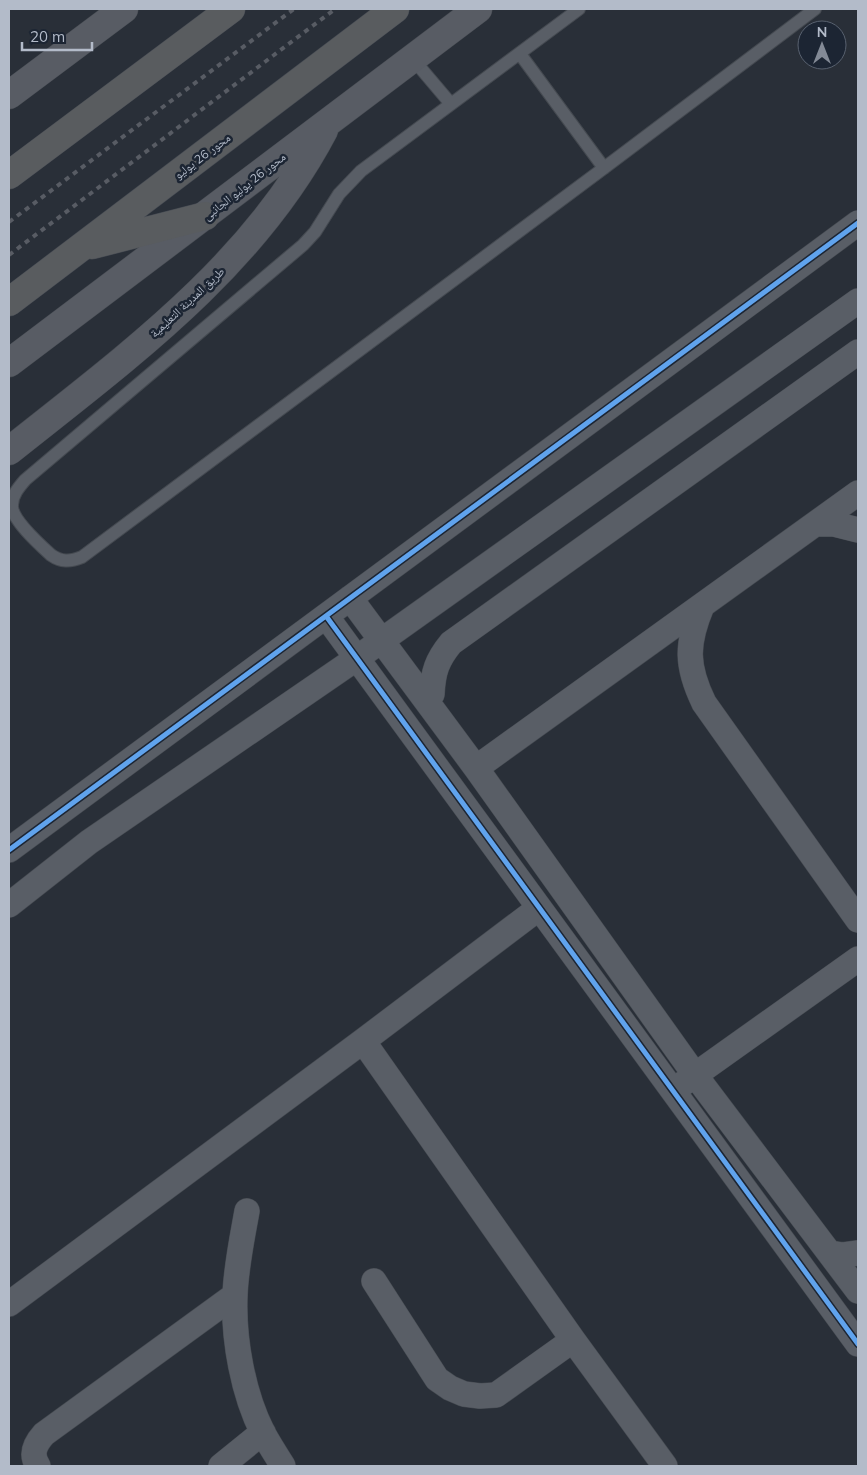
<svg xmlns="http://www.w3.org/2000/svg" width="867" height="1475" viewBox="0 0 867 1475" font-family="Mulish,'Noto Naskh Arabic',sans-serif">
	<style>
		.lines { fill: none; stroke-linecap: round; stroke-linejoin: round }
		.lane-casing { stroke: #454a51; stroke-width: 14 }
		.street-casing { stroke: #454a51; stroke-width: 26 }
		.secondary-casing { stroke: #454a51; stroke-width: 29 }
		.highway-casing { stroke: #464b53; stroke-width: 29 }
		.lane { stroke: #595e66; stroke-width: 12 }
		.street { stroke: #595e66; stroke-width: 25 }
		.secondary { stroke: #585c64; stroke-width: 28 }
		.highway { stroke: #595c5f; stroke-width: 28 }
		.rail { stroke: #585c64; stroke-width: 4; stroke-dasharray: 5 5; stroke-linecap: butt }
		.cycleway-casing { stroke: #1c2533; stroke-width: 8 }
		.cycleway { stroke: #60a3ed; stroke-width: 5 }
		.labels { text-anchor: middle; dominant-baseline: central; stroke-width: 5; stroke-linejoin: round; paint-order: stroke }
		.street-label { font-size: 12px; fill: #b3bbc9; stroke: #1c2533 }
	</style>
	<rect width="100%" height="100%" fill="#292f38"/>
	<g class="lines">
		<defs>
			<path id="lane" d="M 579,9 L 361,171 L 339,194 L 315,232 L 303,245 L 25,480 C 19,487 12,495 12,505 C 11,519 40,545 51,555 C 61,562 70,562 82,557 L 604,168 L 815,9
				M 520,54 L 604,168
				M 412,58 L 451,104"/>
			<path id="street" d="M 815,524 L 834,524 L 858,530
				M 350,598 L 476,768 L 695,1075 L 858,1291
				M 702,606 C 686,644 686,666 704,703 L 858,920
				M 326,616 L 858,1344
				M 426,699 L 432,694 C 433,672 437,660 451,643 L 858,352
				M 476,768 L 858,493
				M 9,850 L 858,223
				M 9,905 L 89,842 L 357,658 L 858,301
				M 363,1041 L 573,1340 L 665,1466
				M 681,1085 L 858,959
				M 247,1211 C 242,1239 236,1267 235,1295 C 233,1339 243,1394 263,1433 C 269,1444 276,1455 283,1466
				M 830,1253 L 843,1255 L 858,1253
				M 374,1281 L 437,1379 L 450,1388 L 464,1394 L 480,1396 L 496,1395 L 573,1340
				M 9,1304 L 363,1041 L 539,908
				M 38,1466 C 30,1454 35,1444 44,1434 L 235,1295
				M 221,1466 L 263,1432"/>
			<path id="secondary" d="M 9,95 L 124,9
				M 9,363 L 478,9
				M 9,451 C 127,357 253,266 324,130"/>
			<path id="highway" d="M 9,175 L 231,9
				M 92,245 L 205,216
				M 9,302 L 395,9"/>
		</defs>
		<!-- lane casing -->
		<use href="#lane" class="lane-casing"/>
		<!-- street casing -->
		<use href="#street" class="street-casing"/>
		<!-- secondary casing -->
		<use href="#secondary" class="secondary-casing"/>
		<!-- highway casing -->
		<use href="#highway" class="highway-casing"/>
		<!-- lane -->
		<use href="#lane" class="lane"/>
		<!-- street -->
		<use href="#street" class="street"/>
		<!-- secondary -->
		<use href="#secondary" class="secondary"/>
		<!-- highway -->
		<use href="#highway" class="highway"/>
		<!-- rail -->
		<path class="rail" d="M 9,222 L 294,9
			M 9,255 L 335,9"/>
		<defs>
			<path id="cycleway" d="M 326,616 L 858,1344
				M 9,850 L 858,223"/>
		</defs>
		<!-- cycleway casing -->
		<use href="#cycleway" class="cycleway-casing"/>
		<!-- cycleway -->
		<use href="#cycleway" class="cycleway"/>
	</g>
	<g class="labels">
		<!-- street labels -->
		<g class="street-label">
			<text transform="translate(202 156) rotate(-37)">محور 26 يوليو</text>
			<text transform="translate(244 186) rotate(-38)">محور 26 يوليو الجانبى</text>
			<text transform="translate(187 302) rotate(-43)">طريق المدينة التعليمية</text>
		</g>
	</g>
	<!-- border -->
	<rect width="867" height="1475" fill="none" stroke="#b3bbc9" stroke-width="20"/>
	<!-- north arrow -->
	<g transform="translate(822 45)"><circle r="24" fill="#1c2533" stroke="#58616f"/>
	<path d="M0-4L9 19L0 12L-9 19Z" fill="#838a96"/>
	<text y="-8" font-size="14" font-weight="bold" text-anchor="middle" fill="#b3bbc9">N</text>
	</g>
	<!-- scale -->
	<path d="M22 42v8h70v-8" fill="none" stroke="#b3bbc9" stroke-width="2.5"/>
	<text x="30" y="42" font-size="15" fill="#b3bbc9" stroke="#1c2533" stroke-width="4" paint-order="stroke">20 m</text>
</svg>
